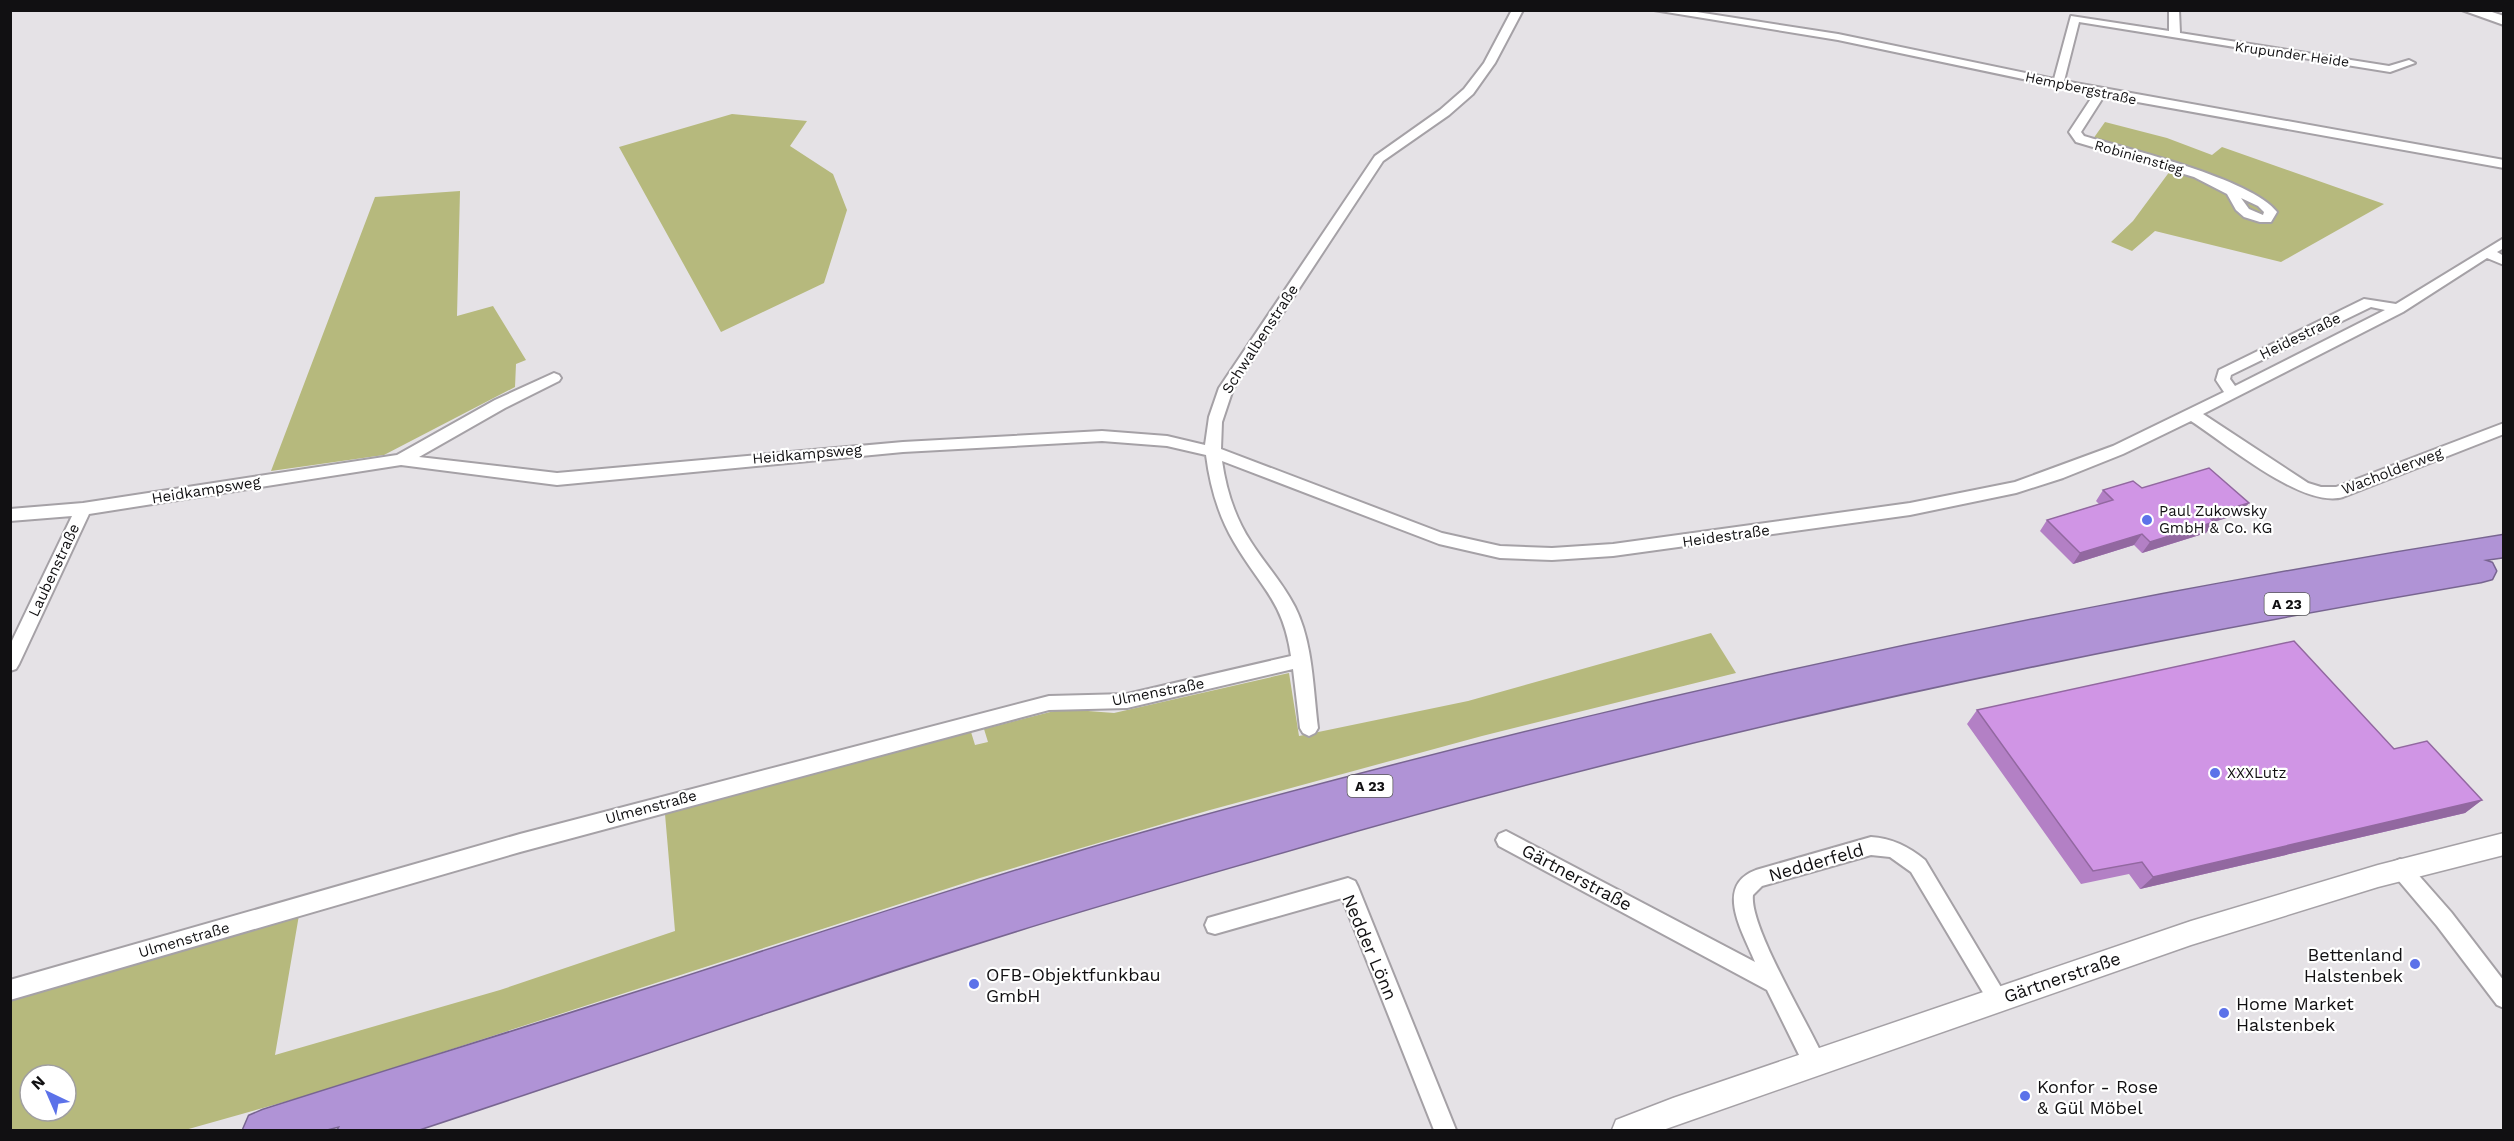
<svg xmlns="http://www.w3.org/2000/svg" width="2514" height="1141" viewBox="0 0 2514 1141" font-family="'Work Sans',sans-serif">
	<style>
		.green { fill: #b6b97d; fill-rule: evenodd }
		.lines { fill: none; stroke-linecap: round; stroke-linejoin: round }
		.minor-casing { stroke: #a5a1a6; stroke-width: 4 }
		.tertiary-casing { stroke: #a5a1a6; stroke-width: 3 }
		.secondary-casing { stroke: #a5a1a6; stroke-width: 4 }
		.motorway-casing { stroke: #786591; stroke-width: 3 }
		.minor { fill: #fff; fill-rule: evenodd }
		.tertiary { fill: #fff; fill-rule: evenodd }
		.secondary { fill: #fff; fill-rule: evenodd }
		.motorway { fill: #b093d6; fill-rule: evenodd }
		.wall { fill: #b380c5 }
		.shaded-wall { fill: #9268a0 }
		.building { fill: #d095e5; stroke: #9268a0; stroke-width: 1.5 }
		.poi-dot { fill: #5c72e9; stroke: #fff; stroke-width: 2 }
		.labels { text-anchor: middle; dominant-baseline: central; stroke-width: 4.5; stroke-linejoin: round; paint-order: stroke }
		.far-street-label { font-size: 14px; fill: #111012; stroke: #fff }
		.shield { fill: #fff; stroke: #585859; stroke-width: 1.5 }
		.shield-label { font-size: 14px; font-weight: bold; fill: #111012 }
		.street-label { font-size: 15px; fill: #111012; stroke: #fff }
		.poi-label { font-size: 15px; fill: #111012; stroke: #fff; text-anchor: start }
		.near-street-label { font-size: 18px; fill: #111012; stroke: #fff }
		.near-poi-label { font-size: 18px; fill: #111012; stroke: #fff; text-anchor: start }
	</style>
	<rect width="100%" height="100%" fill="#e5e2e6"/>
	<!-- green -->
	<path class="green" d="M 732,114 L 807,121 L 790,146 L 833,174 L 847,210 L 824,283 L 721,332 L 619,147 Z
		M 2105,122 L 2167,138 L 2212,155 L 2222,147 L 2384,204 L 2281,262 L 2155,231 L 2132,251 L 2111,242 L 2133,221 L 2170,171 L 2088,146 Z
		M 460,191 L 457,316 L 493,306 L 526,360 L 516,364 L 515,387 L 384,455 L 271,471 L 375,197 Z
		M 1711,633 L 1736,673 L 1482,736 L 1210,810 L 980,878 L 316,1093 L 185,1130 L 11,1130 L 11,997 L 299,915 L 275,1055 L 500,990 L 675,931 L 665,814 L 971,732 L 975,745 L 988,742 L 984,729 L 1062,709 L 1114,713 L 1289,673 L 1299,736 L 1468,701 ZM 30,1075 L 66,1075 L 66,1111 L 30,1111 Z"/>
	<g class="lines">
		<defs>
			<path id="minor" d="M 1512,10 L 1523,10 L 1495,63 L 1473,94 L 1449,115 L 1383,161 L 1233,389 L 1222,422 L 1221,449 L 1442,533 L 1500,546 L 1552,548 L 1613,544 L 1910,503 L 2015,482 L 2113,446 L 2224,392 L 2216,380 L 2219,370 L 2364,299 L 2396,304 L 2504,238 L 2504,248 L 2497,252 L 2504,256 L 2504,265 L 2487,258 L 2403,312 L 2203,414 L 2308,483 L 2321,487 L 2336,487 L 2504,423 L 2504,434 L 2343,497 C 2303,509 2225,443 2191,421 L 2123,454 L 2063,478 L 2016,493 L 1910,515 L 1613,556 L 1552,560 L 1500,558 L 1439,544 L 1222,461 C 1226,489 1235,518 1251,542 C 1265,564 1283,583 1295,607 C 1313,643 1313,688 1318,728 L 1315,733 L 1309,736 L 1303,733 L 1300,728 L 1293,669 L 1127,708 L 1049,710 L 520,852 L 10,1000 L 10,980 L 520,834 L 1049,696 L 1127,694 L 1291,656 C 1283,600 1260,587 1234,542 C 1218,515 1210,486 1206,455 L 1167,446 L 1102,441 L 903,452 L 557,485 L 401,465 L 89,514 L 19,664 L 16,669 L 10,671 L 10,645 L 72,516 L 10,521 L 10,509 L 83,503 L 397,455 L 495,400 L 554,373 L 559,375 L 561,378 L 559,381 L 505,408 L 419,457 L 557,473 L 903,442 L 1102,431 L 1167,436 L 1205,445 L 1209,417 L 1219,388 L 1375,156 L 1440,110 L 1464,89 L 1484,63 ZM 2371,307 L 2385,310 L 2235,386 L 2230,379 L 2231,375 Z
				M 1654,10 L 1684,10 L 1838,34 L 2054,79 L 2071,16 L 2169,31 L 2169,10 L 2179,10 L 2180,33 L 2389,66 L 2409,60 L 2415,63 L 2390,72 L 2079,22 L 2064,81 L 2504,160 L 2504,168 L 2104,96 L 2081,132 L 2084,136 C 2128,149 2252,179 2277,212 L 2271,222 L 2260,222 L 2244,217 L 2236,210 L 2227,194 L 2194,177 L 2076,142 L 2069,132 L 2094,94 L 1838,40 ZM 2241,198 L 2258,206 L 2264,212 L 2263,215 L 2249,209 Z
				M 1506,831 L 1755,962 C 1744,934 1713,886 1756,870 L 1871,837 C 1892,838 1909,847 1925,860 L 2008,999 L 2005,1006 L 1998,1009 L 1991,1006 L 1911,872 L 1890,857 L 1871,855 L 1762,886 L 1753,895 C 1749,927 1810,1026 1825,1061 L 1822,1069 L 1814,1072 L 1806,1069 L 1767,990 L 1499,846 L 1496,840 L 1499,834 Z
				M 2400,859 L 2407,862 L 2451,912 L 2504,981 L 2504,1008 L 2497,1005 L 2437,926 L 2393,874 L 2390,868 L 2393,862 Z
				M 1348,878 L 1355,881 L 1358,887 L 1456,1130 L 1434,1130 L 1342,898 L 1215,934 L 1208,932 L 1205,925 L 1208,918 Z"/>
			<path id="tertiary" d="M 2504,833 L 2504,855 L 2378,887 L 2191,945 L 1663,1130 L 1612,1130 L 1616,1120 L 1673,1098 L 2191,921 L 2378,865 Z"/>
			<path id="secondary" d="M 2462,10 L 2486,10 L 2504,16 L 2504,25 Z"/>
			<path id="motorway" d="M 2504,535 L 2504,557 L 2483,560 L 2492,563 L 2496,571 L 2492,579 L 2481,582 C 2086,649 1692,733 1307,845 C 1211,873 1115,900 1019,930 C 817,993 618,1064 417,1130 L 338,1130 L 340,1126 L 324,1130 L 243,1130 L 249,1116 L 263,1110 C 396,1067 530,1027 663,984 C 836,928 1009,870 1185,821 C 1619,701 2058,606 2504,535 Z"/>
		</defs>
		<!-- minor casing -->
		<use href="#minor" class="minor-casing"/>
		<!-- tertiary casing -->
		<use href="#tertiary" class="tertiary-casing"/>
		<!-- secondary casing -->
		<use href="#secondary" class="secondary-casing"/>
		<!-- motorway casing -->
		<use href="#motorway" class="motorway-casing"/>
		<!-- minor -->
		<use href="#minor" class="minor"/>
		<!-- tertiary -->
		<use href="#tertiary" class="tertiary"/>
		<!-- secondary -->
		<use href="#secondary" class="secondary"/>
		<!-- motorway -->
		<use href="#motorway" class="motorway"/>
	</g>
	<!-- wall -->
	<path class="wall" d="M 2142,488 L 2240,514 L 2214,522 L 2206,533 L 2142,553 L 2134,545 L 2073,564 L 2040,531 L 2047,520 L 2099,504 L 2096,501 L 2103,490 Z
		M 1977,710 L 2394,749 L 2482,800 L 2465,813 L 2140,889 L 2129,874 L 2081,884 L 1967,724 Z"/>
	<!-- shaded-wall -->
	<path class="shaded-wall" d="M 2249,503 L 2240,514 L 2199,526 L 2207,515 Z
		M 2214,522 L 2206,533 L 2142,553 L 2150,542 Z
		M 2142,534 L 2134,545 L 2073,564 L 2080,553 Z
		M 2482,800 L 2465,813 L 2140,889 L 2153,877 Z"/>
	<!-- building -->
	<path class="building" d="M 2209,468 L 2249,503 L 2207,515 L 2214,522 L 2150,542 L 2142,534 L 2080,553 L 2047,520 L 2113,500 L 2103,490 L 2133,481 L 2142,488 Z
		M 2294,641 L 2394,749 L 2427,741 L 2482,800 L 2153,877 L 2142,862 L 2093,871 L 1977,710 Z"/>
	<!-- markers -->
	<g class="poi-dot">
		<circle cx="2147" cy="520" r="6"/>
		<circle cx="2215" cy="773" r="6"/>
		<circle cx="2415" cy="964" r="6"/>
		<circle cx="974" cy="984" r="6"/>
		<circle cx="2224" cy="1013" r="6"/>
		<circle cx="2025" cy="1096" r="6"/>
	</g>
	<g class="labels">
		<!-- far-street labels -->
		<g class="far-street-label">
			<text transform="translate(2292 54) rotate(8)">Krupunder Heide</text>
			<text transform="translate(2081 88) rotate(12)">Hempbergstraße</text>
			<text transform="translate(2139 157) rotate(16)">Robinienstieg</text>
		</g>
		<!-- shield labels -->
		<g class="shield">
			<rect x="2264.5" y="593" width="45" height="22" rx="4.5"/>
			<rect x="1347.5" y="775" width="45" height="22" rx="4.5"/>
		</g>
		<g class="shield-label">
			<text x="2287" y="604">A 23</text>
			<text x="1370" y="786">A 23</text>
		</g>
		<!-- street labels -->
		<g class="street-label">
			<text transform="translate(2300 336) rotate(-26)">Heidestraße</text>
			<text transform="translate(1260 339) rotate(-57)">Schwalbenstraße</text>
			<text transform="translate(807 454) rotate(-5)">Heidkampsweg</text>
			<text transform="translate(2392 471) rotate(-21)">Wacholderweg</text>
			<text transform="translate(206 490) rotate(-9)">Heidkampsweg</text>
			<text transform="translate(1726 536) rotate(-8)">Heidestraße</text>
			<text transform="translate(54 570) rotate(-65)">Laubenstraße</text>
			<text transform="translate(1158 692) rotate(-11)">Ulmenstraße</text>
			<text transform="translate(651 807) rotate(-15)">Ulmenstraße</text>
			<text transform="translate(184 940) rotate(-16)">Ulmenstraße</text>
		</g>
		<!-- poi labels -->
		<g class="poi-label">
			<text x="2159" y="511">Paul Zukowsky<tspan x="2159" dy="17">GmbH &amp; Co. KG</tspan></text>
			<text x="2227" y="773">XXXLutz</text>
		</g>
		<!-- near-street labels -->
		<g class="near-street-label">
			<text transform="translate(1816 862) rotate(-16)">Nedderfeld</text>
			<text transform="translate(1577 877) rotate(28)">Gärtnerstraße</text>
			<text transform="translate(1370 947) rotate(67)">Nedder Lönn</text>
			<text transform="translate(2062 977) rotate(-19)">Gärtnerstraße</text>
		</g>
		<!-- near-poi labels -->
		<g class="near-poi-label">
			<text x="2403" y="954" text-anchor="end">Bettenland<tspan x="2403" dy="21">Halstenbek</tspan></text>
			<text x="986" y="974">OFB-Objektfunkbau<tspan x="986" dy="21">GmbH</tspan></text>
			<text x="2236" y="1003">Home Market<tspan x="2236" dy="21">Halstenbek</tspan></text>
			<text x="2037" y="1086">Konfor - Rose<tspan x="2037" dy="21">&amp; Gül Möbel</tspan></text>
		</g>
	</g>
	<!-- border -->
	<rect width="2514" height="1141" fill="none" stroke="#111012" stroke-width="24"/>
	<!-- north arrow -->
	<g transform="translate(48 1093) rotate(316)"><circle r="28" fill="#ffffff" stroke="#a09fa0" stroke-width="1.5"/>
	<path d="M0-4.5L10 22L0 15L-10 22Z" fill="#5c72e9"/>
	<text y="-9" font-size="16" font-weight="bold" text-anchor="middle" fill="#111012">N</text>
	</g>
</svg>
